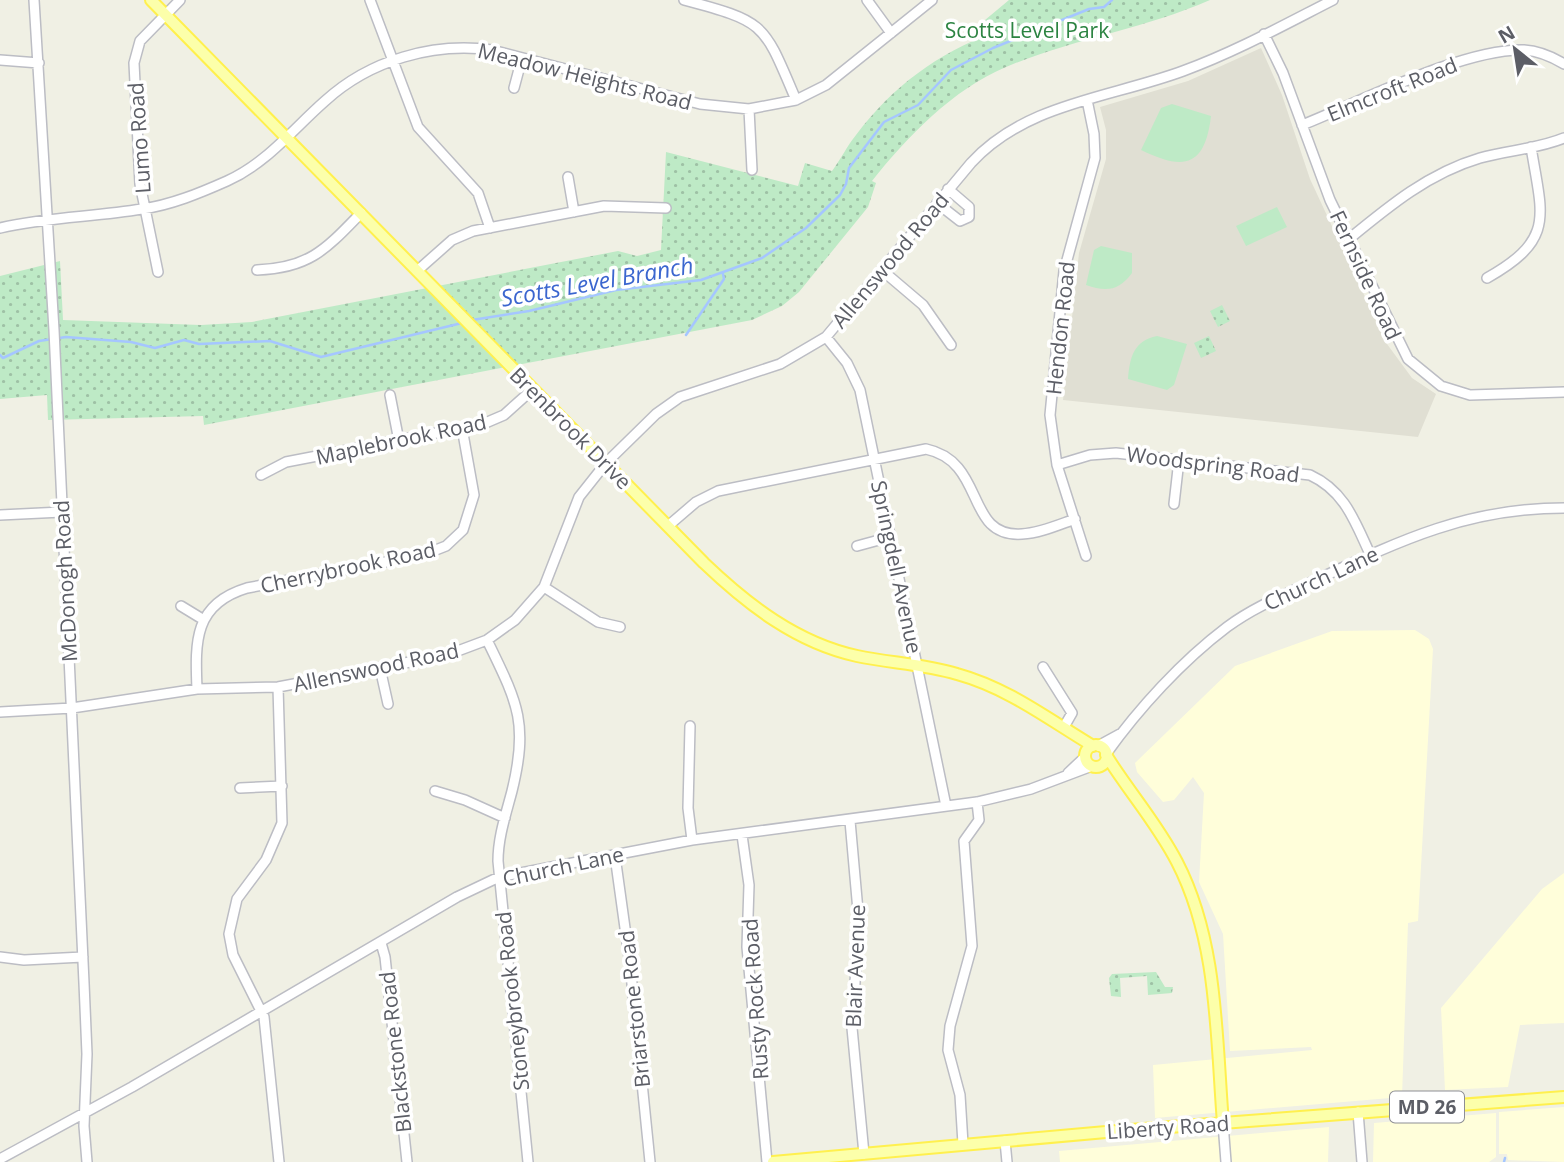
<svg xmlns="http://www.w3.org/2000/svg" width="1564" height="1162" viewBox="0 0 1564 1162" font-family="'Open Sans',sans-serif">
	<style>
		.commercial { fill: #fffeda }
		.education { fill: #e0dfd3 }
		.green { fill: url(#green-dots) }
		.pitch { fill: #beeac6 }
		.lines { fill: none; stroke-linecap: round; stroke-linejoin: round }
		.stream { stroke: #a5c6ff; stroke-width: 2.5 }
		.minor-casing { stroke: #bcbdc4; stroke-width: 12 }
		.major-casing { stroke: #fff04e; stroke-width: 14 }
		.minor { stroke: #fff; stroke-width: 9 }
		.major { stroke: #fcffaa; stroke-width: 10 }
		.labels { text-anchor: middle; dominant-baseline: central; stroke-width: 7; stroke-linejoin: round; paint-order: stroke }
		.shield { fill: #fff; stroke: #8d8e94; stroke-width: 2 }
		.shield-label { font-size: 19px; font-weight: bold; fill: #5c5e66 }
		.park-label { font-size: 21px; fill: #2c8442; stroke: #fff }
		.street-label { font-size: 21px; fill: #5c5e66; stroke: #fff }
		.water-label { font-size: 23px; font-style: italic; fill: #3b66cf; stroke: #fff }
	</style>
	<defs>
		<pattern id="green-dots" width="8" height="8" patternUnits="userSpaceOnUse" patternTransform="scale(1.75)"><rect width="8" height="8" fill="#beeac6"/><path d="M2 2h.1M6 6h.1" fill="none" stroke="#9ec1a5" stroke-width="1.8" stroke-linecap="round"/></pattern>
	</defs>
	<rect width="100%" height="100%" fill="#f0f0e4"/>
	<!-- commercial -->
	<path class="commercial" d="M 1415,630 L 1429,639 L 1433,649 L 1418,921 L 1408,923 L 1402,1097 L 1155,1118 L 1153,1065 L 1312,1050 L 1311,1047 L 1230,1051 L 1223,934 L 1199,882 L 1204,793 L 1193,777 L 1174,800 L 1163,802 L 1137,772 L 1135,763 L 1235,666 L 1332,631 Z
		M 1564,873 L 1564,1023 L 1520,1025 L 1508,1087 L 1445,1090 L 1441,1008 L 1542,889 Z
		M 1564,1107 L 1564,1162 L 1508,1160 L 1507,1154 L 1499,1154 L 1499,1112 Z
		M 1496,1113 L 1496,1157 L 1489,1162 L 1373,1162 L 1374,1123 Z
		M 1329,1127 L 1328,1162 L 1060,1162 L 1059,1151 Z"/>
	<!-- education -->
	<path class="education" d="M 1261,48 L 1282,95 L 1310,179 L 1387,344 L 1412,378 L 1436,394 L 1418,437 L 1063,400 L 1079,253 L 1106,159 L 1106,130 L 1100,107 L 1188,81 Z"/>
	<!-- green -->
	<path class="green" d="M 1009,0 L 1210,0 C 1144,29 1072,39 1006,67 C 953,89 907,137 872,181 L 876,183 L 868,207 L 799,292 L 782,306 L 752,320 L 204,425 L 203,416 L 48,420 L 47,395 L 0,399 L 0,276 L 60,261 L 63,320 L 201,325 L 252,322 L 618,251 L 637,256 L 661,250 L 666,152 L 798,186 L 805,163 L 832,171 C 841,159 847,146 856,135 C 893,86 937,54 994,32 L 985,20 Z
		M 1222,305 L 1230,321 L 1218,327 L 1210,311 Z
		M 1209,336 L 1216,351 L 1201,358 L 1194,343 Z
		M 1156,972 L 1165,987 L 1173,987 L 1172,993 L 1148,995 L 1147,976 L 1120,978 L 1121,997 L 1111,996 L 1109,978 L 1112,974 Z"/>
	<!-- pitch -->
	<path class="pitch" d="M 1172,104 L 1211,116 C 1205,167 1184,171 1141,150 L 1161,108 Z
		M 1277,207 L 1287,227 L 1246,246 L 1236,226 Z
		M 1101,246 L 1132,253 L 1132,273 C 1119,291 1106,292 1086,285 L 1094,250 Z
		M 1157,336 L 1187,344 L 1174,385 L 1167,390 L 1128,379 C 1130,356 1134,341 1157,336 Z"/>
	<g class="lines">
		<!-- stream -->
		<path class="stream" d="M 472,320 L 529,311 L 616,290 L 701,280 L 762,258 L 806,228 L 840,195 L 846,184 L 849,168 L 884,122 L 918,105 L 951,70 L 993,48 L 1089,9 L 1104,7 L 1112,0
			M 686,335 L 724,279 L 723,274
			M 0,355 L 3,358 L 39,341 L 66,337 L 131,342 L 155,348 L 184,340 L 199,344 L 270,341 L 321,357 L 462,323
			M 1504,1162 L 1505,1158"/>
		<defs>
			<path id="minor" d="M 34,0 L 54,330 L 84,983 L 87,1054 L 84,1126 L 87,1162
				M 370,0 L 418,127 L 478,193 L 490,228
				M 684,0 C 766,22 763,22 796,100
				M 867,0 L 891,33
				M 1264,34 L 1283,73 L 1330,200 L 1408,359 L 1441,386 L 1470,395 L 1564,392
				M 0,60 L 39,63
				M 514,88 L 522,58
				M 749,109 L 752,170
				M 1302,125 C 1360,102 1464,48 1524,50 C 1539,51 1551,56 1564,64
				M 568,177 L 574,212
				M 937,203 L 960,221 L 969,217 L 969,207 L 948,189
				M 0,228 C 47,217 94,217 142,209 C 171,205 200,193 227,181 C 267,163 293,129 325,101 C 370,60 433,42 492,50 L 700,104 L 749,109 L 796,100 L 826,85 L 932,0
				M 1349,239 C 1389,206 1429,173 1480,158 C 1508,150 1538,149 1564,138
				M 257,270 C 310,268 326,249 361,213
				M 417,271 L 452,240 L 473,231 L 604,206 L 666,208
				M 883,271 L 923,305 L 951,345
				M 158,272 L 140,184 L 134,63 L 140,41 L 180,0
				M 1487,278 C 1556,239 1542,216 1531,147
				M 826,337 L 847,363 L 860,390 L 946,806
				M 390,395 L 399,441
				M 1057,465 L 1090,455 L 1116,453 L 1310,475 C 1345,491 1355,522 1370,554
				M 261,475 L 286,462 L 483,424 L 504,415 L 533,389
				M 1174,504 L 1179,460
				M 0,515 L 62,512
				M 668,526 L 696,502 L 718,491 L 926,449 C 987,462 964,538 1022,534 C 1040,533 1058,525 1075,519
				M 857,546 L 890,537
				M 1086,556 L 1057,465 L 1050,415 L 1064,271 L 1095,158 L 1094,134 L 1087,100
				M 544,587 L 598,622 L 620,627
				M 181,606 L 204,620
				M 487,640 C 517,702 529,722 512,791 C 506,814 498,837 498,861 L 528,1162
				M 1043,667 L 1072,713 L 1064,727
				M 380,668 L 388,704
				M 278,687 L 282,823 L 266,860 L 237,899 L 229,934 L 233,955 L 264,1017 L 279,1162
				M 197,689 C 195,641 194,604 247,588 L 423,555 L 446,546 L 463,530 L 474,495 L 462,428
				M 0,712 L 72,708 L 197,689 L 278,687 L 447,655 L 487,640 L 515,620 L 544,587 L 579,497 L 606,463 L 656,414 L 680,397 L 780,364 L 826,337 L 971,163 C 1026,103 1110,98 1183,71 C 1235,52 1284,25 1333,0
				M 690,726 L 688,808 L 692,840
				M 1098,746 L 1120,734
				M 1106,754 C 1139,708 1182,661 1227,627 C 1254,607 1286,594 1316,580 C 1401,540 1468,508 1564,508
				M 1068,773 L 1085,757
				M 240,788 L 282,786
				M 435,791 L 465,800 L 505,818
				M 850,821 L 859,922 L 852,1028 L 864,1154
				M 742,835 L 749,885 L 747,947 L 767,1162
				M 615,856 L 630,964 L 650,1162
				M 381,943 L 385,957 L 407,1162
				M 0,957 L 24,960 L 83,957
				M 1358,1112 L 1362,1162
				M 1223,1123 L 1226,1162
				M 1005,1141 L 1007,1162
				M 963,1144 L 960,1095 L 948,1050 L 950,1026 L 972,946 L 964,841 L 979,820 L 977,802
				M 0,1159 L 132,1087 L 457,897 L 499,877 L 692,840 L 977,802 L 1031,789 L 1092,766"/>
			<path id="major" d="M 151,0 L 704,563 C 748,605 797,643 857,656 C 890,663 924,664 957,674 C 1008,688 1048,719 1093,746
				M1085 756a11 11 0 1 1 22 0a11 11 0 1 1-22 0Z
				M 1106,755 C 1129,792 1157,823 1177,862 C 1218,941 1216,1036 1223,1123
				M 773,1162 L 1117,1131 L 1564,1097"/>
		</defs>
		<!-- minor casing -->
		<use href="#minor" class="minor-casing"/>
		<!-- major casing -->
		<use href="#major" class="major-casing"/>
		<!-- minor -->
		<use href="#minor" class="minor"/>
		<!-- major -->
		<use href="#major" class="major"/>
	</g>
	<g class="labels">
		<!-- shield labels -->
		<rect class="shield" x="1390" y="1091.5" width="74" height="31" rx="5"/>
		<g class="shield-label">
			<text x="1427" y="1107">MD 26</text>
		</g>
		<!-- park labels -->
		<g class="park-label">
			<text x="1027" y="30">Scotts Level Park</text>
		</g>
		<!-- street labels -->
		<g class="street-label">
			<text transform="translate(585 76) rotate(14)">Meadow Heights Road</text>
			<text transform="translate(1392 89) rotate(-22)">Elmcroft Road</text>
			<text transform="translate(139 138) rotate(-94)">Lumo Road</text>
			<text transform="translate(890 260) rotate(-50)">Allenswood Road</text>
			<text transform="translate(1366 275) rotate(65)">Fernside Road</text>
			<text transform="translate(1060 328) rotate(-84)">Hendon Road</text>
			<text transform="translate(571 428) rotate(45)">Brenbrook Drive</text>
			<text transform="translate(401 439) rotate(-12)">Maplebrook Road</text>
			<text transform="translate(1213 464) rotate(7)">Woodspring Road</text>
			<text transform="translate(348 567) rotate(-12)">Cherrybrook Road</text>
			<text transform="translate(897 567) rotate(78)">Springdell Avenue</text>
			<text transform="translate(1321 578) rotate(-25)">Church Lane</text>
			<text transform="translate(65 581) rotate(-93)">McDonogh Road</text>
			<text transform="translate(376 667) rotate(-12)">Allenswood Road</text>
			<text transform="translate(563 866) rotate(-12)">Church Lane</text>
			<text transform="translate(855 966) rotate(-88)">Blair Avenue</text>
			<text transform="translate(755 999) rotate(-94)">Rusty Rock Road</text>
			<text transform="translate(512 1001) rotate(-96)">Stoneybrook Road</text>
			<text transform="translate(634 1009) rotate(-96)">Briarstone Road</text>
			<text transform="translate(395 1052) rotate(-96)">Blackstone Road</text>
			<text transform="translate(1168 1127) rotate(-4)">Liberty Road</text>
		</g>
		<!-- water labels -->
		<g class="water-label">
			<text transform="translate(597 281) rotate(-10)">Scotts Level Branch</text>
		</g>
	</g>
	<!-- north arrow -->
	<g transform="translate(1515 49) rotate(330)" stroke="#ffffff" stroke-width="5" paint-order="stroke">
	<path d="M0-5L12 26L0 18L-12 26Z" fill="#5c5e66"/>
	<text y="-10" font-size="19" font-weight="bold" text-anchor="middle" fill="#5c5e66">N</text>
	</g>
</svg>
